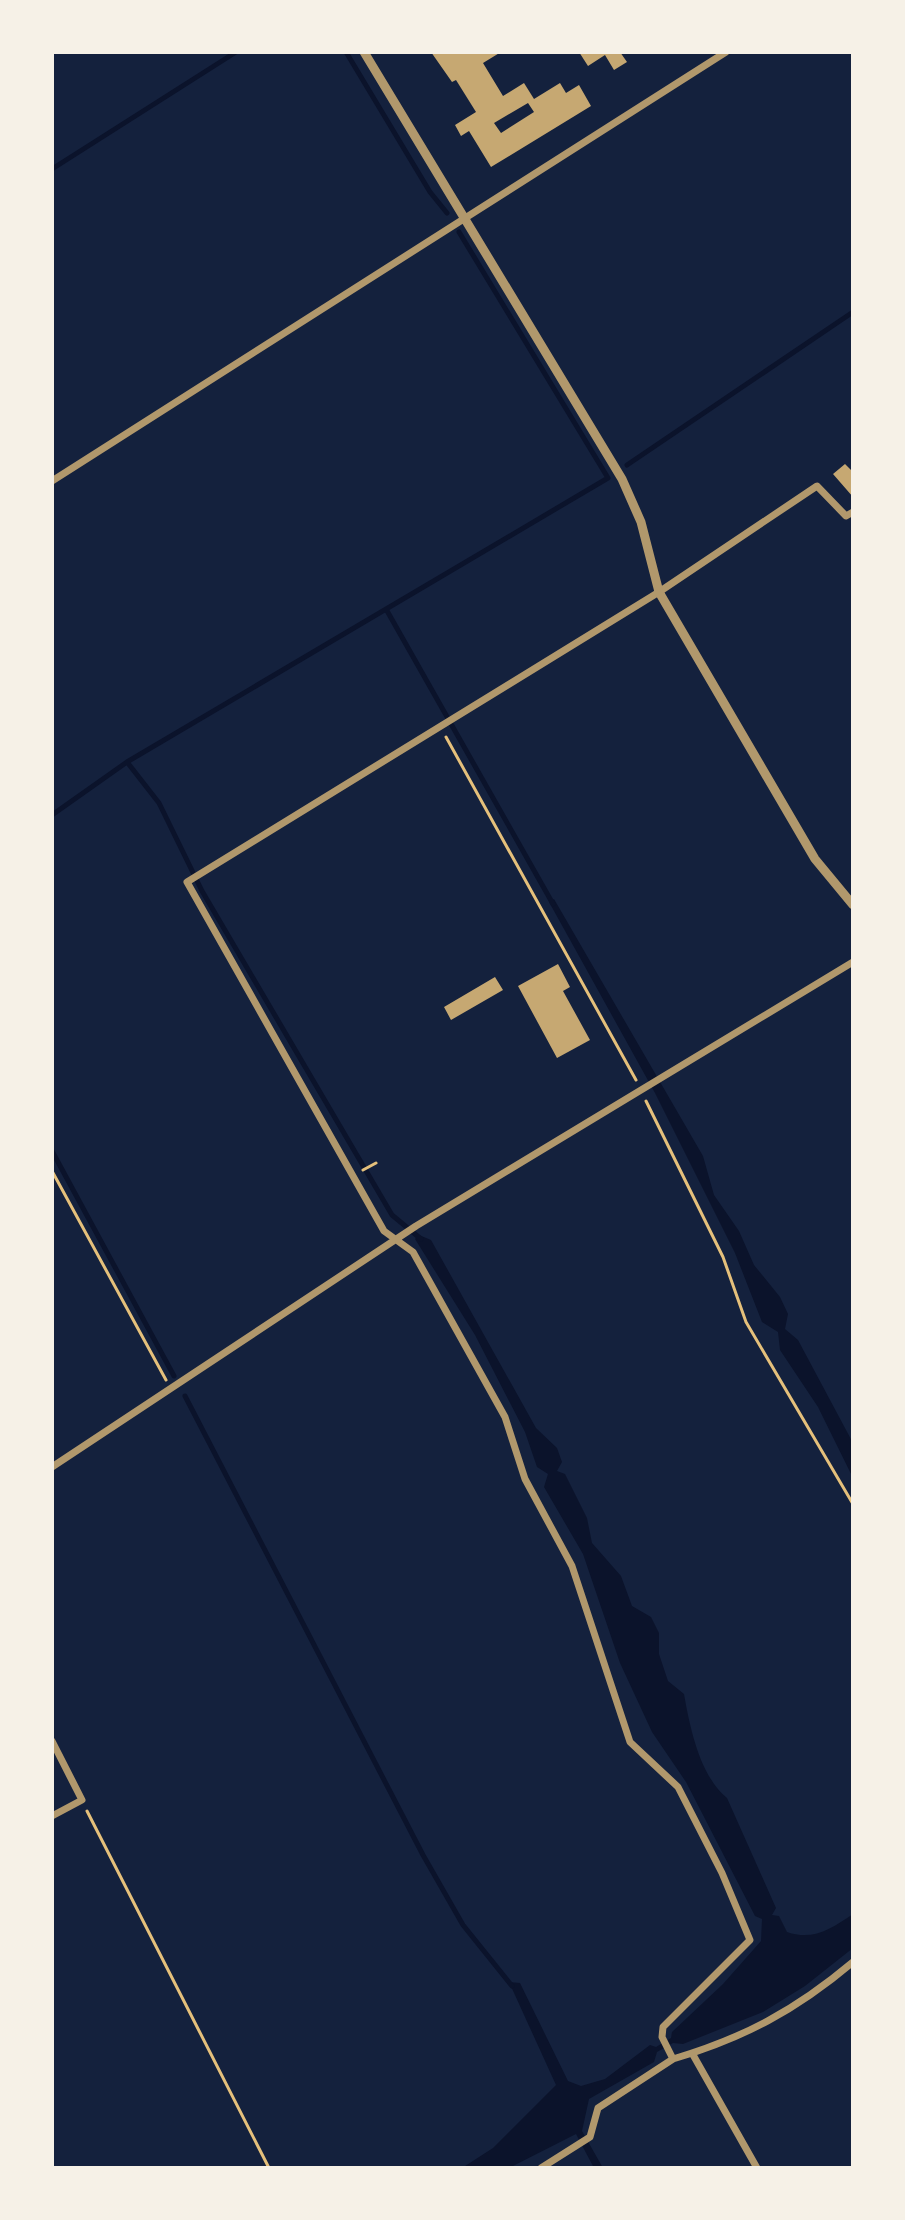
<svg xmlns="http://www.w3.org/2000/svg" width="905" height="2220" viewBox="0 0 905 2220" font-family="'Open Sans',sans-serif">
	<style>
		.water { fill: #0b132b }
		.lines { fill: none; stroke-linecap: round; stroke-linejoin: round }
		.stream { stroke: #0b132b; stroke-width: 5 }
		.building { fill: #c6a872; fill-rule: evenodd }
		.path { stroke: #e5c07b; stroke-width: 3 }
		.minor { stroke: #b1986c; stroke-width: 7 }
		.tertiary { stroke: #b1986c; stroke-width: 9 }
	</style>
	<rect width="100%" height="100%" fill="#14213d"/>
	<!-- water -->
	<path class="water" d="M 554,899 L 703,1156 L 714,1195 L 739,1231 L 754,1265 L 780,1297 L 788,1314 L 785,1329 L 798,1340 L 853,1443 L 853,1478 L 818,1407 L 780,1350 L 778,1332 L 762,1322 L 735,1253 L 655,1093 L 549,902 Z
		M 419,1235 L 431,1240 L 536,1428 L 557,1448 L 562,1462 L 557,1471 L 565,1474 L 587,1518 L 592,1543 L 621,1576 L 632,1606 L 651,1617 L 659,1633 L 659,1654 L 668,1681 L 684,1694 C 690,1728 700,1776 727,1798 L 776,1908 L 772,1915 L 779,1916 L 787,1932 C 813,1941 831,1929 853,1914 L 853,1948 L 805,1986 L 763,2012 L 683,2044 L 673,2043 L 657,2052 L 654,2062 L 589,2099 L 582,2131 L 603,2168 L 594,2168 L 576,2134 L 509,2168 L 462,2168 L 493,2148 L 556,2085 L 509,1982 L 520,1983 L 568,2081 L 581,2086 L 605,2079 L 650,2045 L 656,2047 L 671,2038 L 672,2032 L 723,1984 L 761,1941 L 762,1919 L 755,1916 L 686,1782 L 652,1732 L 620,1663 L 583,1554 L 544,1487 L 548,1474 L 537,1467 L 525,1432 L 475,1335 L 415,1239 Z"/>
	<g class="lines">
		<!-- stream -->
		<path class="stream" d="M 346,52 L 430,192 L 447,213
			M 52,169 L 236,52
			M 627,465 L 853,312
			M 386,609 L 553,904
			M 127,762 L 159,803 L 202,891 L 392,1215 L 421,1239
			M 52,815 L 127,762 L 608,478 L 459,232
			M 52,1151 L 174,1376
			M 185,1396 L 423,1855 L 463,1925 L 512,1986"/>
	</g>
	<!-- building -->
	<path class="building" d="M 431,52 L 501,52 L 483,63 L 503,96 L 524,83 L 534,99 L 560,83 L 566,93 L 579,85 L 591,106 L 491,167 L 469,131 L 461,136 L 455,125 L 476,112 L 456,80 L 452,82 ZM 528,103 L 534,112 L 501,133 L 494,123 Z
		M 579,52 L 620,52 L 627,62 L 614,70 L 605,55 L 588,66 Z
		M 845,464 L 853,472 L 853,497 L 833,474 Z
		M 558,964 L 570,987 L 563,991 L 590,1040 L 557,1058 L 518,986 Z
		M 495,977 L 503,990 L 451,1020 L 444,1007 Z"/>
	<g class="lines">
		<!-- path -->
		<path class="path" d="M 446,737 L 636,1080
			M 646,1101 L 723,1257 L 746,1322 L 853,1504
			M 363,1170 L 376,1163
			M 52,1171 L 166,1380
			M 87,1811 L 269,2168"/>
		<!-- minor -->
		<path class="minor" d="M 52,481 L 726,52
			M 853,512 L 846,516 L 817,486 L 659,592 L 187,882 L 384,1231 L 413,1252 L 505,1417 L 525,1479 L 572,1566 L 630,1742 L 678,1787 L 722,1873 L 750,1940 L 663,2027 L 662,2037 L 673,2059 C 744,2038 796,2010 853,1962
			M 52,1467 L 416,1226 L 853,962
			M 52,1741 L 82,1800 L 52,1816
			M 692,2053 L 757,2168
			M 541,2168 L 590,2137 L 598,2108 L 673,2059"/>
		<!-- tertiary -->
		<path class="tertiary" d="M 364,52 L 622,479 L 641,522 L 659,592 L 815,859 L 853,905"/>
	</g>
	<!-- border -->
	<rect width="905" height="2220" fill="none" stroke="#f6f1e7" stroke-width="108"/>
</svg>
